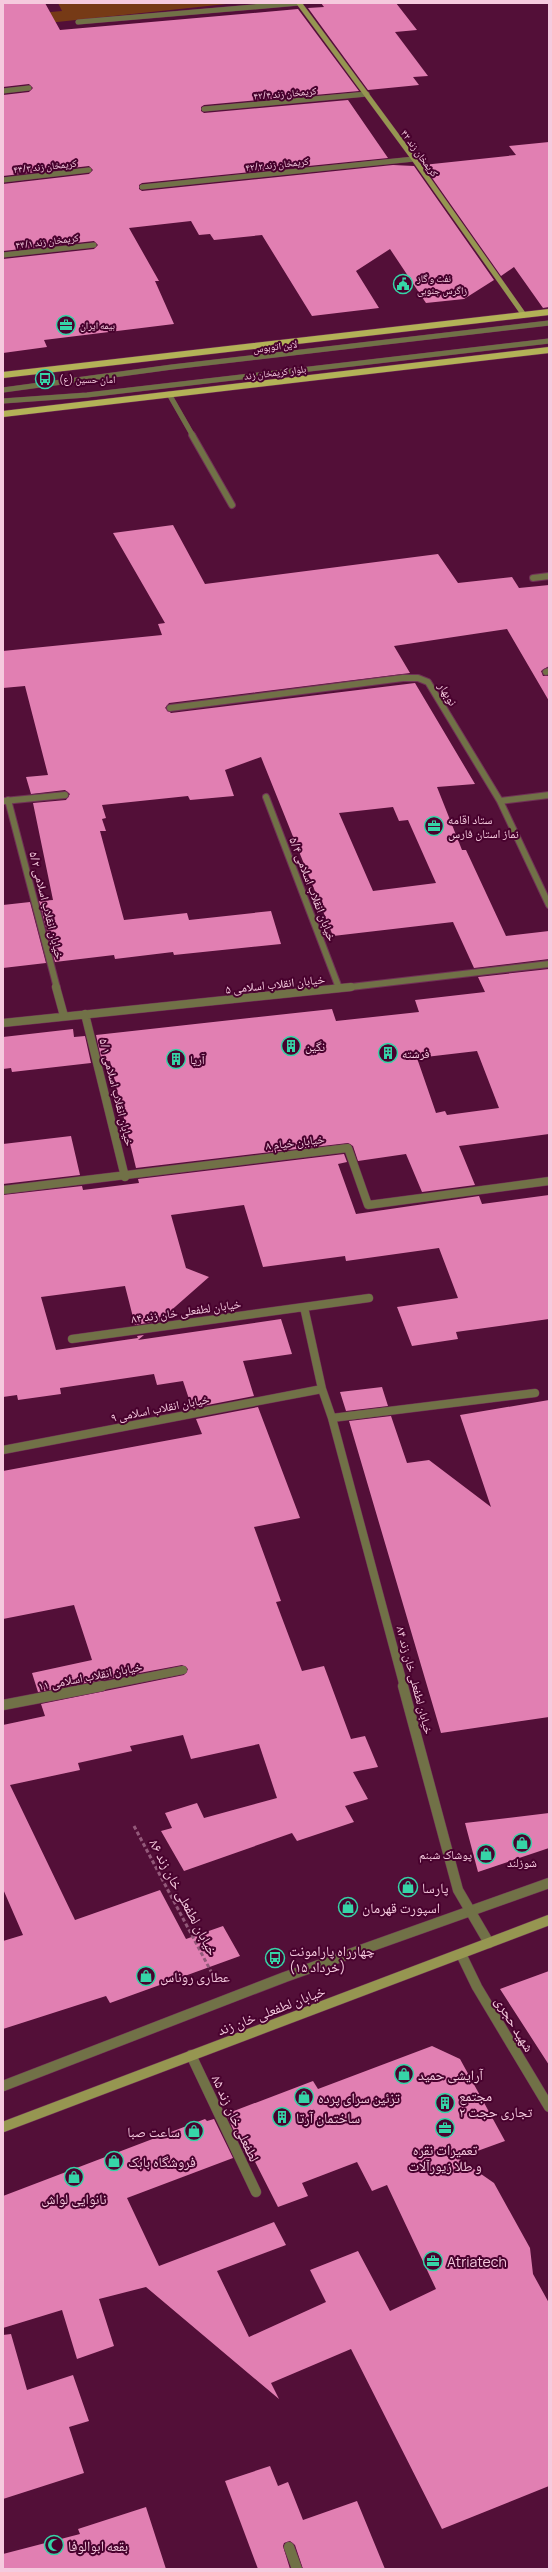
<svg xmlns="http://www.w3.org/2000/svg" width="552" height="2572" viewBox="0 0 552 2572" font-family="Manrope,'Noto Naskh Arabic',sans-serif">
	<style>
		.green { fill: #763a16 }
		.building { fill: #e17fb2; fill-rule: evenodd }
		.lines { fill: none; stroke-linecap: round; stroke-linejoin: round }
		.lane-far2-casing { stroke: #703156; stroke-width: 5.5 }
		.lane-far1-casing { stroke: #703156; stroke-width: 8 }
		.lane-casing { stroke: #703156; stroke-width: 11 }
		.street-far3-casing { stroke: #703156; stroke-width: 5.5 }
		.street-far2-casing { stroke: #703156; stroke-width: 8 }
		.street-far1-casing { stroke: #703156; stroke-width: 9 }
		.street-casing { stroke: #703156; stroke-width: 11 }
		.secondary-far1-casing { stroke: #703156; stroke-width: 5.5 }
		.secondary-casing { stroke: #703156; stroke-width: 11 }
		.primary-casing { stroke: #703156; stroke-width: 7 }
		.path { stroke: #93597a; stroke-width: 3; stroke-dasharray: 4 2.5; stroke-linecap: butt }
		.lane-far2 { stroke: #717147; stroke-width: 5 }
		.lane-far1 { stroke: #717147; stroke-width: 6 }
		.lane { stroke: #717147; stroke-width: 10 }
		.street-far3 { stroke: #717147; stroke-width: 5 }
		.street-far2 { stroke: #717147; stroke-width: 6 }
		.street-far1 { stroke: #717147; stroke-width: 8 }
		.street { stroke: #717147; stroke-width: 10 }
		.secondary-far1 { stroke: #969651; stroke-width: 5 }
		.secondary { stroke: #969651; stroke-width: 10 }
		.primary { stroke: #b3b257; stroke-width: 6 }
		.labels { text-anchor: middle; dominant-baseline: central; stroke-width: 4; stroke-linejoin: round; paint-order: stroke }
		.far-street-label { font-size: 10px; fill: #f5cade; stroke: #48022e }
		.far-poi-label { font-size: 10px; fill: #f5cade; stroke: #48022e; text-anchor: start }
		.street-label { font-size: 12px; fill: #f5cade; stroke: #48022e }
		.poi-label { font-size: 12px; fill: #f5cade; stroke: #48022e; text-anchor: start }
		.near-poi-label { font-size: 14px; fill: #f5cade; stroke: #48022e; text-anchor: start }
		.near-street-label { font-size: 14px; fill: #f5cade; stroke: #48022e }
	</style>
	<rect width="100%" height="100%" fill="#530f38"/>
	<!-- green -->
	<path class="green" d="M 58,3 L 236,3 L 10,27 L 5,16 L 62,11 Z"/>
	<!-- building -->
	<path class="building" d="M 3,3 L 45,3 L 60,30 L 298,9 L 359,91 L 204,105 L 201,107 L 201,111 L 204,113 L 348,100 L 388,158 L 142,183 L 139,185 L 139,189 L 142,191 L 393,165 L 414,166 L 494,280 L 464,299 L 426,303 L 390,249 L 356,271 L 379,308 L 312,316 L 262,235 L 214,240 L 210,234 L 199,235 L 191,221 L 129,228 L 159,281 L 155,281 L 174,324 L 44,340 L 47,347 L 3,353 L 3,259 L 94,249 L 98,245 L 94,241 L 3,251 L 3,184 L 89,174 L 93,170 L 89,166 L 3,176 L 3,95 L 29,92 L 33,88 L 29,84 L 3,87 Z
		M 321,3 L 396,3 L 417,30 L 395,32 L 428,76 L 413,77 L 419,85 L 368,90 L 308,8 L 324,7 Z
		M 549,142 L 549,307 L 543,308 L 514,267 L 501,276 L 423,165 L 516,155 L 509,146 Z
		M 173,525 L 205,584 L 438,554 L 458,583 L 512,577 L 519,588 L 549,585 L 549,666 L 541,671 L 543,676 L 549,676 L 549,701 L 507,629 L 394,646 L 410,673 L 169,703 L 165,708 L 171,713 L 415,683 L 475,784 L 437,787 L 462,850 L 466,850 L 506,936 L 549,931 L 549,959 L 474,968 L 453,922 L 333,936 L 261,757 L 225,770 L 234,796 L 190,800 L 188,796 L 102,805 L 106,818 L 102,819 L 106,831 L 100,831 L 124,920 L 187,913 L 189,920 L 271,911 L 281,944 L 174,955 L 173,952 L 115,959 L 114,955 L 55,962 L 39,901 L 53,900 L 33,803 L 66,800 L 70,794 L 65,790 L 31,794 L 26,777 L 48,775 L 25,686 L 3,688 L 3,651 L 162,635 L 158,624 L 165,623 L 113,533 ZM 393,807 L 399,821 L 408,820 L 436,883 L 373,891 L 339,813 Z
		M 30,902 L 46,963 L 3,968 L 3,905 Z
		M 549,969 L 549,1134 L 459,1146 L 475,1185 L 422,1192 L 406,1154 L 358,1161 L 353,1146 L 348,1143 L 136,1168 L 110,1061 L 102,1062 L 96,1035 L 332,1009 L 336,1021 L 419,1012 L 415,1000 L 485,992 L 478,977 ZM 477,1051 L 499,1108 L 447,1115 L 445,1111 L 436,1113 L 417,1058 Z
		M 73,1029 L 74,1037 L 85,1036 L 91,1063 L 12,1072 L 11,1068 L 3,1069 L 3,1037 Z
		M 71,1136 L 80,1175 L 3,1184 L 3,1144 Z
		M 344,1154 L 347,1162 L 338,1164 L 356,1214 L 479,1196 L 482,1204 L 549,1195 L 549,1319 L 456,1332 L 458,1339 L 412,1346 L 397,1307 L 458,1298 L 439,1248 L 346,1261 L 345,1256 L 263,1267 L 244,1205 L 171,1215 L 186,1268 L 209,1277 L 159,1321 L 135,1325 L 125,1286 L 41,1297 L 56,1350 L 138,1338 L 137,1336 L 144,1335 L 138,1340 L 281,1319 L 292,1354 L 243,1361 L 254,1396 L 192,1408 L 183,1381 L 157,1385 L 154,1374 L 60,1388 L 61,1394 L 18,1400 L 17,1395 L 3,1397 L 3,1195 L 82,1186 L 83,1190 L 139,1183 L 138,1179 Z
		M 382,1387 L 388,1406 L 346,1411 L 340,1392 Z
		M 549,1400 L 549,1717 L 441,1733 L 349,1421 L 391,1416 L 407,1463 L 429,1460 L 491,1507 L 460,1415 Z
		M 258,1407 L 300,1518 L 254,1527 L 281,1601 L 276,1602 L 302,1671 L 324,1666 L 351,1739 L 365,1736 L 378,1767 L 353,1772 L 368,1799 L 345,1806 L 354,1822 L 297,1841 L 292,1833 L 184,1871 L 161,1831 L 172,1828 L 165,1813 L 197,1803 L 204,1818 L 277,1798 L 259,1744 L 191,1759 L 183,1735 L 130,1746 L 132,1751 L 78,1763 L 80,1770 L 10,1785 L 75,1920 L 160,1890 L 186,1939 L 223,1926 L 240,1956 L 110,2003 L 106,1996 L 3,2029 L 3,1941 L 23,1935 L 3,1889 L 3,1725 L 45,1716 L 41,1704 L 184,1675 L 188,1669 L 182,1665 L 38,1692 L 32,1673 L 92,1660 L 74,1605 L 3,1619 L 3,1471 L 202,1434 L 196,1419 Z
		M 549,1813 L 549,1848 L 478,1872 L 465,1823 Z
		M 549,1971 L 549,2065 L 500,1989 Z
		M 432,2046 L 460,2059 L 505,2141 L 458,2158 L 494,2183 L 530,2248 L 533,2274 L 549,2303 L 549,2486 L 442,2529 L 351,2349 L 271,2383 L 279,2399 L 146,2287 L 99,2299 L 114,2346 L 77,2359 L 62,2310 L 3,2328 L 3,2196 L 205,2119 L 207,2121 L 214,2119 L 233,2158 L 127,2198 L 159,2266 L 274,2222 L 286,2245 L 217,2271 L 249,2337 L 326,2302 L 310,2270 L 358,2251 L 390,2311 L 436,2289 L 387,2185 L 372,2191 L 357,2162 L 302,2183 L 308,2196 L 278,2207 L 250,2152 L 245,2154 L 226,2114 L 313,2081 L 318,2089 Z
		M 11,2334 L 27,2390 L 73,2375 L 89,2421 L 69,2427 L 84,2473 L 3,2499 L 3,2335 Z
		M 270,2466 L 278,2486 L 288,2482 L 303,2520 L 357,2501 L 385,2569 L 303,2569 L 295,2545 L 290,2541 L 284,2543 L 283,2546 L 290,2569 L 258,2569 L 225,2481 Z
		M 146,2507 L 166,2569 L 3,2569 L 3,2554 L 80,2534 L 78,2529 Z"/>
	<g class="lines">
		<defs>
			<path id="lane-far2" d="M 3,390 L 172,367 L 549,323
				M 169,394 L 193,436
				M 3,401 L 87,395 L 549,341"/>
			<path id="lane-far1" d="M 192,435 L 232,505"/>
			<path id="lane" d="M 191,2055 L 256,2192
				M 3,2086 L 285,1977 L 549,1883"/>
			<path id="street-far3" d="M 78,22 L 299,3
				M 3,91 L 29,88
				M 204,109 L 367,94
				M 3,180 L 89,170
				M 142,187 L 414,159
				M 3,255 L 94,245"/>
			<path id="street-far2" d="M 533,578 L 549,576
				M 546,672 L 549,671
				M 170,708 L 403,678 L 418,678 L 428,682 L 500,801 L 549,905
				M 266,797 L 339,988
				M 8,800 L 57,988
				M 4,801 L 65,795
				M 500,801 L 549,795
				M 342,988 L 549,964"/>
			<path id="street-far1" d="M 56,987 L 64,1016
				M 85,1014 L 125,1177
				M 3,1023 L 351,987
				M 3,1190 L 348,1148 L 368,1205 L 549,1181
				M 304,1307 L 322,1389 L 332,1418 L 404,1687
				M 72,1339 L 369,1298
				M 332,1418 L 535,1393
				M 3,1450 L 322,1389
				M 97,1687 L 183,1670"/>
			<path id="street" d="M 403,1686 L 458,1890 L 489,1943
				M 3,1705 L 102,1686
				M 461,1954 L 477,1987 L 549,2107
				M 289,2547 L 297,2569"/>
			<path id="secondary-far1" d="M 299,3 L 414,159 L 524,315"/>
			<path id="secondary" d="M 3,2127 L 549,1920"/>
			<path id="primary" d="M 3,375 L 549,312
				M 3,414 L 549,350"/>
		</defs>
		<!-- lane-far2 casing -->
		<use href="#lane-far2" class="lane-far2-casing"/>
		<!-- lane-far1 casing -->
		<use href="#lane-far1" class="lane-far1-casing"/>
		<!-- lane casing -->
		<use href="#lane" class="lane-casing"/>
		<!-- street-far3 casing -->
		<use href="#street-far3" class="street-far3-casing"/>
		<!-- street-far2 casing -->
		<use href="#street-far2" class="street-far2-casing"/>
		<!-- street-far1 casing -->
		<use href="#street-far1" class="street-far1-casing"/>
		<!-- street casing -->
		<use href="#street" class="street-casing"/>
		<!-- secondary-far1 casing -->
		<use href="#secondary-far1" class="secondary-far1-casing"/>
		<!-- secondary casing -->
		<use href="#secondary" class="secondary-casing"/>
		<!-- primary casing -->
		<use href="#primary" class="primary-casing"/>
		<!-- path -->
		<path class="path" d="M 134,1826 L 214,1977"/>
		<!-- lane-far2 -->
		<use href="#lane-far2" class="lane-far2"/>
		<!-- lane-far1 -->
		<use href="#lane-far1" class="lane-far1"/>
		<!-- lane -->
		<use href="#lane" class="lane"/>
		<!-- street-far3 -->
		<use href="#street-far3" class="street-far3"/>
		<!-- street-far2 -->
		<use href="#street-far2" class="street-far2"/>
		<!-- street-far1 -->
		<use href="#street-far1" class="street-far1"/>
		<!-- street -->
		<use href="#street" class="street"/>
		<!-- secondary-far1 -->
		<use href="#secondary-far1" class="secondary-far1"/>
		<!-- secondary -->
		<use href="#secondary" class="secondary"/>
		<!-- primary -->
		<use href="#primary" class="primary"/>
	</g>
	<!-- icons -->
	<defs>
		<symbol id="civic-ring" viewBox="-11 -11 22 22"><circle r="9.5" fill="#48022e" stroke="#36d4a7" stroke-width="1.5"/><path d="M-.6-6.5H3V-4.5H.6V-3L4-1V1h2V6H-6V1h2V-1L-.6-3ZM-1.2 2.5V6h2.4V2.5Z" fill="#36d4a7"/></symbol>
		<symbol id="office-ring" viewBox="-11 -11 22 22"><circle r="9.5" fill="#48022e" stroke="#36d4a7" stroke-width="1.5"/><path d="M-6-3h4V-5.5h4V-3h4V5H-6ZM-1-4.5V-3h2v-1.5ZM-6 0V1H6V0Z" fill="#36d4a7"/></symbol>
		<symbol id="bus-ring" viewBox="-11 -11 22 22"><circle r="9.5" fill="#48022e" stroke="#36d4a7" stroke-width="1.5"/><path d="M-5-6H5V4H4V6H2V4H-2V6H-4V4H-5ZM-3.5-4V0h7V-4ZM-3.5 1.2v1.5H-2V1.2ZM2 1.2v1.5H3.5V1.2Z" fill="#36d4a7"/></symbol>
		<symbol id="building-ring" viewBox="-11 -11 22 22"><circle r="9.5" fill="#48022e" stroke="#36d4a7" stroke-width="1.5"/><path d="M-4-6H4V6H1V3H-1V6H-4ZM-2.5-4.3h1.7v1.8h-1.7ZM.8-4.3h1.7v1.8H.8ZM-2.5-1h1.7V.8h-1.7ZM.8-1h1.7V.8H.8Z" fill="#36d4a7"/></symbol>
		<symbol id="shop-ring" viewBox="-11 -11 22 22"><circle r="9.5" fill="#48022e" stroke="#36d4a7" stroke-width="1.5"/><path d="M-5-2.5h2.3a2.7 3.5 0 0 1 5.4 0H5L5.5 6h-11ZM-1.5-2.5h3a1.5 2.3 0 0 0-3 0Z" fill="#36d4a7"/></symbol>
		<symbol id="mosque-ring" viewBox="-11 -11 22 22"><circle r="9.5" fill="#48022e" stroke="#36d4a7" stroke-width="1.5"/><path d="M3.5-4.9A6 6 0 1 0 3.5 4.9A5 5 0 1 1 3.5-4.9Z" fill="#36d4a7"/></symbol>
	</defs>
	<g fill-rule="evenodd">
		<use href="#civic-ring" x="392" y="273" width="22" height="22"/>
		<use href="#office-ring" x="55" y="314" width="22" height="22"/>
		<use href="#bus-ring" x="34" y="368" width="22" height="22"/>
		<use href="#office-ring" x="423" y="815" width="22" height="22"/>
		<use href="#building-ring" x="280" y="1035" width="22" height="22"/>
		<use href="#building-ring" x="377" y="1042" width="22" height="22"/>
		<use href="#building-ring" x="165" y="1048" width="22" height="22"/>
		<use href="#shop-ring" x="511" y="1832" width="22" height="22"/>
		<use href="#shop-ring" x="475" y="1843" width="22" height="22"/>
		<use href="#shop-ring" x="397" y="1876" width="22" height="22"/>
		<use href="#shop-ring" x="337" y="1896" width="22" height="22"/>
		<use href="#bus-ring" x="264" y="1947" width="22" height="22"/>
		<use href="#shop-ring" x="135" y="1965" width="22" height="22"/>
		<use href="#shop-ring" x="393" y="2063" width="22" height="22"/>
		<use href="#shop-ring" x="293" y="2086" width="22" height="22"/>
		<use href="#building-ring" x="434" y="2092" width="22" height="22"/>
		<use href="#building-ring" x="271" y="2106" width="22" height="22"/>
		<use href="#office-ring" x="434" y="2117" width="22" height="22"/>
		<use href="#shop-ring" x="183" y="2120" width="22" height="22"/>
		<use href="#shop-ring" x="103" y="2150" width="22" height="22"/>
		<use href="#shop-ring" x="63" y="2166" width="22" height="22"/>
		<use href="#office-ring" x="422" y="2250" width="22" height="22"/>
		<use href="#mosque-ring" x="43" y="2534" width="22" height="22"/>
	</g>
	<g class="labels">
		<!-- far-street labels -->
		<g class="far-street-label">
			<text transform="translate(285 93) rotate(-5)">کریمخان زند ۴۲/۴</text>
			<text transform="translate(420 153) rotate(54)">کریمخان زند ۴۲</text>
			<text transform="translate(277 164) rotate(-6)">کریمخان زند ۴۲/۲</text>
			<text transform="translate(45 166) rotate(-6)">کریمخان زند ۴۴/۳</text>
			<text transform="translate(47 241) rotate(-7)">کریمخان زند ۴۴/۱</text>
			<text transform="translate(275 346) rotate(-7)">لاین اتوبوس</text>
			<text transform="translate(275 372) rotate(-7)">بلوار کریمخان زند</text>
		</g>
		<!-- far-poi labels -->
		<g class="far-poi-label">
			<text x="417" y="278">نفت و گاز<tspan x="417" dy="12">زاگرس جنوبی</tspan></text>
			<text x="80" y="325">بیمه ایران</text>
			<text x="59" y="379">امان حسین (ع)</text>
		</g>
		<!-- street labels -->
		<g class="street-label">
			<text transform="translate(448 694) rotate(59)">نوبهار</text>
			<text transform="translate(313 889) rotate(69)">خیابان انقلاب اسلامی ۵/۴</text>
			<text transform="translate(47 905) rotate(76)">خیابان انقلاب اسلامی ۵/۲</text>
			<text transform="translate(275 984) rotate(-6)">خیابان انقلاب اسلامی ۵</text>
			<text transform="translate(117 1092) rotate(76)">خیابان انقلاب اسلامی ۵/۱</text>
			<text transform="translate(295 1142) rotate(-7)">خیابان خیام ۸</text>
			<text transform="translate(186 1311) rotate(-8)">خیابان لطفعلی خان زند ۸۴</text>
			<text transform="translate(160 1408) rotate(-11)">خیابان انقلاب اسلامی ۹</text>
			<text transform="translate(90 1676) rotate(-11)">خیابان انقلاب اسلامی ۱۱</text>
			<text transform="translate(415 1680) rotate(75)">خیابان لطفعلی خان زند ۸۴</text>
		</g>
		<!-- poi labels -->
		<g class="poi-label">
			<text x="448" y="819">ستاد اقامه<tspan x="448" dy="14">نماز استان فارس</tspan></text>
			<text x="305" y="1046">نگین</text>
			<text x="402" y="1053">فرشته</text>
			<text x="190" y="1059">آریا</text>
			<text x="472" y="1854" text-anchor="end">پوشاک شبنم</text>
			<text x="522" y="1862" text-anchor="middle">شوزلند</text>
		</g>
		<!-- near-poi labels -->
		<g class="near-poi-label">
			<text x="422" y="1887">پارسا</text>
			<text x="362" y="1907">اسپورت قهرمان</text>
			<text x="289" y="1950">چهارراه پارامونت<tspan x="289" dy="16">(۱۵ خرداد)</tspan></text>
			<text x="160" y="1976">عطاری روناس</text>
			<text x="418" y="2074">آرایشی حمید</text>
			<text x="459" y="2095">مجتمع<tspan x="459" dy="16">تجاری حجت ۲</tspan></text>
			<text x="318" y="2097">تزئین سرای پرده</text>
			<text x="296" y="2117">ساختمان آرتا</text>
			<text x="180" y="2131" text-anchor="end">ساعت صبا</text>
			<text x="445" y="2149" text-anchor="middle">تعمیرات نقره<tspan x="445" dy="16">و طلا زیورآلات</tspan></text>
			<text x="128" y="2161">فروشگاه بابک</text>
			<text x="74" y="2198" text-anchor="middle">نانوایی لواش</text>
			<text x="447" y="2261">Atriatech</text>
			<text x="68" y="2545">بقعه ابوالوفا</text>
		</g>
		<!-- near-street labels -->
		<g class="near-street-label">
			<text transform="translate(184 1897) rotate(62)">خیابان لطفعلی خان زند ۸۶</text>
			<text transform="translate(271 2010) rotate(-21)">خیابان لطفعلی خان زند</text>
			<text transform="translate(515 2024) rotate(59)">شهید حجری</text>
			<text transform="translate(236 2118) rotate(65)">لطفعلی خان زند ۸۵</text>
		</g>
	</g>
	<!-- border -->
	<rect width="552" height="2572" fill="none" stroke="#f5cade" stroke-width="8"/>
</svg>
